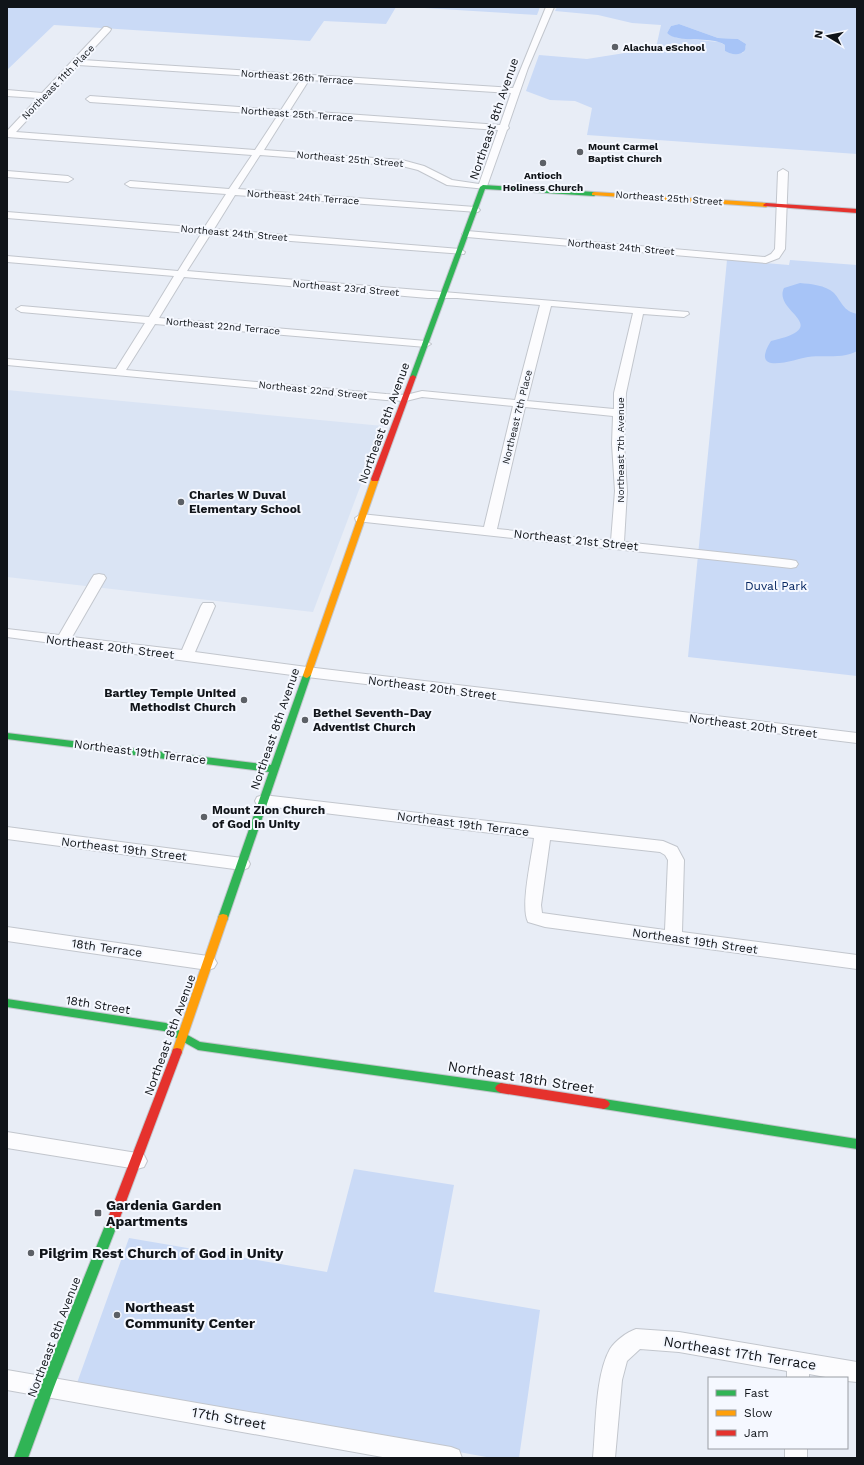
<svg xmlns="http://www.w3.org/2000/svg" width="864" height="1465" viewBox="0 0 864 1465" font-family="'Work Sans',sans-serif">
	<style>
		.built { fill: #dae4f4 }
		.green { fill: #cadaf6; fill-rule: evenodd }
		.water { fill: #a7c4f7 }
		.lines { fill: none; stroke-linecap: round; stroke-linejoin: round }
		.street-casing { stroke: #c2c6cd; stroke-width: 2 }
		.fast-casing { stroke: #c2c6cd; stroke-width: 2 }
		.slow-casing { stroke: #c2c6cd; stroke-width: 2 }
		.jam-casing { stroke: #c2c6cd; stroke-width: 2 }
		.street { fill: #fcfcfe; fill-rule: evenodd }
		.fast { fill: #30b455; fill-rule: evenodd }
		.slow { fill: #ff9f0a; fill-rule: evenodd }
		.jam { fill: #e5322d; fill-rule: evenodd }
		.poi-dot { fill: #5c6066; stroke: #f5f8ff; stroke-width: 1.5 }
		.labels { text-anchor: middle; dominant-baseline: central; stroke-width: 4; stroke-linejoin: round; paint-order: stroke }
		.far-poi-label { font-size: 10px; font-weight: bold; fill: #101419; stroke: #f5f8ff; text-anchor: start }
		.far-street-label { font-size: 10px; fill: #101419; stroke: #f5f8ff }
		.street-label { font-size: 12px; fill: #101419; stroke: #f5f8ff }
		.poi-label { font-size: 12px; font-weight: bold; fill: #101419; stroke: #f5f8ff; text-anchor: start }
		.park-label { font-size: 12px; fill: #072762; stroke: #f5f8ff }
		.near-street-label { font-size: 14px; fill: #101419; stroke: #f5f8ff }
		.near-poi-label { font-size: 14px; font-weight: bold; fill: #101419; stroke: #f5f8ff; text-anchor: start }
	</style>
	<rect width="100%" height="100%" fill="#e8edf6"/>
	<!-- built -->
	<path class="built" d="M 7,390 L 383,426 L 313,612 L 7,577 Z"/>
	<!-- green -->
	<path class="green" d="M 7,7 L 396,7 L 386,24 L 324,21 L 310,41 L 54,25 L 7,70 Z
		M 408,7 L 540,7 L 537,15 Z
		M 557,7 L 857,7 L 857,154 L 587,135 L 592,108 L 575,101 L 550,100 L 526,91 L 539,55 L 587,59 L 656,48 L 661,25 L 632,23 L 598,15 L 555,11 ZM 679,24 L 718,38 L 738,39 L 746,44 L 746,46 L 743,53 L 731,54 L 725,51 L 725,45 L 719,42 L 677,38 L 667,33 L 671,26 Z
		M 727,260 L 789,265 L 790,260 L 857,265 L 857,676 L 688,657 Z
		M 354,1169 L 454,1185 L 434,1292 L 540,1310 L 519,1458 L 492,1458 L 77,1383 L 129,1238 L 327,1272 Z"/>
	<!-- water -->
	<path class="water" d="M 679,24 L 718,38 L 738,39 L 746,44 L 745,50 C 741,56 731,55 725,51 L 725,45 C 710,35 677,44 667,33 L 671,26 Z
		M 800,283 C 811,284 825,285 834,293 C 842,302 843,311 857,314 L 857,351 C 844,359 823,355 808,357 C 799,358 763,372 765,355 C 766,349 768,346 771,341 C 836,326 772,312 784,288 Z"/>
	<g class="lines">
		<defs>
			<path id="street" d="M 546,7 L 554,7 L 528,68 L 508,126 L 509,128 L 507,130 L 486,189 L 447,185 L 418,170 L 402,166 L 260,155 L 238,189 L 475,207 L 478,208 L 480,210 L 478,212 L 235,195 L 214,229 L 460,249 L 465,252 L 464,254 L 210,235 L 187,271 L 688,312 L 689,314 L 684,317 L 643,314 L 626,393 L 624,444 L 627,491 L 624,542 L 791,560 L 796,561 L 798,564 L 796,567 L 791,568 L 356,521 L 355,518 L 361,514 L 484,527 L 513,406 L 422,397 L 406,401 L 386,400 L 7,365 L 7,359 L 116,369 L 145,323 L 21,312 L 16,309 L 21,306 L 149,317 L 174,276 L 7,262 L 7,256 L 178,271 L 201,234 L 7,218 L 7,212 L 204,228 L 226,194 L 130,187 L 125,184 L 130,181 L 229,189 L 252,155 L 7,137 L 7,131 L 38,98 L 7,96 L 7,90 L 42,93 L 104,27 L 107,27 L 111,29 L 110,31 L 83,60 L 513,88 ZM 78,65 L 301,79 L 281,110 L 90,96 L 86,99 L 90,102 L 278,115 L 255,150 L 16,132 ZM 309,80 L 511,93 L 500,125 L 290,110 ZM 286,115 L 498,130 L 479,184 L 452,180 L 424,166 L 402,160 L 264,150 ZM 184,277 L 428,298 L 457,298 L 540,305 L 515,400 L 422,391 L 406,395 L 386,394 L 126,370 L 155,324 L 426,347 L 431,344 L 426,341 L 159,318 ZM 551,306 L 633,313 L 614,393 L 614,409 L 527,401 ZM 525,407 L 613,416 L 612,444 L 615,491 L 611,541 L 497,529 Z
				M 783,169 L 788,172 L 785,249 L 779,258 L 766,263 L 467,237 L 462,234 L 467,231 L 765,257 L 771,254 L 775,249 L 778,172 Z
				M 7,171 L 68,176 L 73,179 L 68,182 L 7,177 Z
				M 99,574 L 104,575 L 106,578 L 72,637 L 182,650 L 201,606 L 203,603 L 213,603 L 215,606 L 195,652 L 307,667 L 857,733 L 857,743 L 307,677 L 7,637 L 7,629 L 59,635 L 92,578 L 94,575 Z
				M 263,795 L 663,841 L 677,847 L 684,860 L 682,932 L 857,955 L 857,969 L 545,927 L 528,922 C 520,907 532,856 534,838 L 257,805 L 255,801 L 257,797 ZM 550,840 L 660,852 L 665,855 L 668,860 L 665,930 L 542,913 L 541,905 Z
				M 7,827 L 242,858 L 248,860 L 250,864 L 248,868 L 242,870 L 7,839 Z
				M 7,927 L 208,956 L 214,958 L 217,963 L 214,968 L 208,970 L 7,941 Z
				M 7,1132 L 137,1153 L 144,1155 L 147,1161 L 144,1167 L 137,1169 L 7,1148 Z
				M 636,1329 L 679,1332 L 857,1362 L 857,1382 L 847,1381 L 847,1378 L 831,1378 L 809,1374 L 809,1378 L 787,1378 L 787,1371 L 679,1352 L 640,1349 L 627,1361 L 622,1380 L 615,1458 L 593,1458 C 596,1428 595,1375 610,1349 C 615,1341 627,1332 636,1329 Z
				M 7,1370 L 451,1447 L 459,1450 L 462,1458 L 388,1458 L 7,1390 Z
				M 785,1448 L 807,1448 L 807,1458 L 785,1458 Z"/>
			<path id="fast" d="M 483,185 L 594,192 L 597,194 L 594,196 L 485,189 L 416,377 L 415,378 L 411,378 L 410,377 L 480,187 Z
				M 307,672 L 311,675 L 228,918 L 227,921 L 219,921 L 218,918 L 269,772 L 7,739 L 7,733 L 271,765 L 303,675 Z
				M 7,999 L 166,1023 L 200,1042 L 501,1083 L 505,1085 L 507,1088 L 505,1091 L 501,1093 L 198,1050 L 164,1031 L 7,1007 Z
				M 604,1099 L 857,1139 L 857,1149 L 604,1109 L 600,1107 L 598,1104 L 600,1101 Z
				M 112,1218 L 116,1219 L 118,1223 L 54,1387 L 28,1458 L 14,1458 L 40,1387 L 106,1223 L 108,1219 Z"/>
			<path id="slow" d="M 594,192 L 766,203 L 769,205 L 766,207 L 592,195 L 592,193 Z
				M 372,477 L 378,477 L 379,479 L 311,675 L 307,678 L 304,677 L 303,675 Z
				M 223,914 L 227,915 L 228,918 L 182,1052 L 181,1055 L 177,1056 L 173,1055 L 172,1052 L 218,918 L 219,915 Z"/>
			<path id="jam" d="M 766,203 L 857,209 L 857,213 L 764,206 L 763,205 Z
				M 413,375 L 416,377 L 379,479 L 378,481 L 372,481 L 371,479 L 410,377 Z
				M 177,1048 L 181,1049 L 182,1052 L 118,1223 L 116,1227 L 112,1228 L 108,1227 L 106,1223 L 172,1052 L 173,1049 Z
				M 501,1083 L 604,1099 L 608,1101 L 610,1104 L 608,1107 L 604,1109 L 501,1093 L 497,1091 L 495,1088 L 497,1085 Z"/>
		</defs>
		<!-- street casing -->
		<use href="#street" class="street-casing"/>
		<!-- fast casing -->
		<use href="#fast" class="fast-casing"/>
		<!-- slow casing -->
		<use href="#slow" class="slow-casing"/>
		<!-- jam casing -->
		<use href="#jam" class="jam-casing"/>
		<!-- street -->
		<use href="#street" class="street"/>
		<!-- fast -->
		<use href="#fast" class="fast"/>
		<!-- slow -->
		<use href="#slow" class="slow"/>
		<!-- jam -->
		<use href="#jam" class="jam"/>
	</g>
	<!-- markers -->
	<g class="poi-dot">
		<circle cx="615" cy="47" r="4"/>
		<circle cx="580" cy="152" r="4"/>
		<circle cx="543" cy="163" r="4"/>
		<circle cx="181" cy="502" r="4"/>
		<circle cx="244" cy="700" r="4"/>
		<circle cx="305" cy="720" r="4"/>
		<circle cx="204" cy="817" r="4"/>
		<rect x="94" y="1209" width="8" height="8" rx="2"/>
		<circle cx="31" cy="1253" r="4"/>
		<circle cx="117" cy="1315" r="4"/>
	</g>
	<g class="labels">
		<!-- far-poi labels -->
		<g class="far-poi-label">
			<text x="623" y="47">Alachua eSchool</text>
			<text x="588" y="146">Mount Carmel<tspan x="588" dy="12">Baptist Church</tspan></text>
			<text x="543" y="175" text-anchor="middle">Antioch<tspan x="543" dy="12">Holiness Church</tspan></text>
		</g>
		<!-- far-street labels -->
		<g class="far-street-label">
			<text transform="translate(297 77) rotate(4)">Northeast 26th Terrace</text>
			<text transform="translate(58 82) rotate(-46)">Northeast 11th Place</text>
			<text transform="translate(297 114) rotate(4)">Northeast 25th Terrace</text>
			<text transform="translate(350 159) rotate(5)">Northeast 25th Street</text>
			<text transform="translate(303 197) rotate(4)">Northeast 24th Terrace</text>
			<text transform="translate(669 198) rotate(4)">Northeast 25th Street</text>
			<text transform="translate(234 233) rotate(5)">Northeast 24th Street</text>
			<text transform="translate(621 247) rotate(5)">Northeast 24th Street</text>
			<text transform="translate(346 288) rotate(5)">Northeast 23rd Street</text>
			<text transform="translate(223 326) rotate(5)">Northeast 22nd Terrace</text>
			<text transform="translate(313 390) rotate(6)">Northeast 22nd Street</text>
			<text transform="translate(517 417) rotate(-76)">Northeast 7th Place</text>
			<text transform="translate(620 450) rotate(-90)">Northeast 7th Avenue</text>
		</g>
		<!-- street labels -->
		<g class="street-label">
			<text transform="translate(494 119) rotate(-71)">Northeast 8th Avenue</text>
			<text transform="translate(384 423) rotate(-70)">Northeast 8th Avenue</text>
			<text transform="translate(576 540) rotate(6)">Northeast 21st Street</text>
			<text transform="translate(110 647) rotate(7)">Northeast 20th Street</text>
			<text transform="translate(432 688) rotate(7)">Northeast 20th Street</text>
			<text transform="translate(753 726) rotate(7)">Northeast 20th Street</text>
			<text transform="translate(275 729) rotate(-71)">Northeast 8th Avenue</text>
			<text transform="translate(140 752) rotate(7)">Northeast 19th Terrace</text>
			<text transform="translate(463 824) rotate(7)">Northeast 19th Terrace</text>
			<text transform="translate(124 849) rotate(7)">Northeast 19th Street</text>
			<text transform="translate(695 941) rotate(8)">Northeast 19th Street</text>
			<text transform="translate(107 948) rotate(8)">18th Terrace</text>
			<text transform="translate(98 1005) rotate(9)">18th Street</text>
			<text transform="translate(170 1035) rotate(-70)">Northeast 8th Avenue</text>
			<text transform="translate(54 1337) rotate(-69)">Northeast 8th Avenue</text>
		</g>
		<!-- poi labels -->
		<g class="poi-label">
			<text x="189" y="495">Charles W Duval<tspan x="189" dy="14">Elementary School</tspan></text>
			<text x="236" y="693" text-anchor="end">Bartley Temple United<tspan x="236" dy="14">Methodist Church</tspan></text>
			<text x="313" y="713">Bethel Seventh-Day<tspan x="313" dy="14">Adventist Church</tspan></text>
			<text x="212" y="810">Mount Zion Church<tspan x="212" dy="14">of God in Unity</tspan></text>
		</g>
		<!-- park labels -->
		<g class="park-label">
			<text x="776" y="586">Duval Park</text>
		</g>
		<!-- near-street labels -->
		<g class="near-street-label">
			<text transform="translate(521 1077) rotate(9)">Northeast 18th Street</text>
			<text transform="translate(740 1353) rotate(9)">Northeast 17th Terrace</text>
			<text transform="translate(229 1418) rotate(10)">17th Street</text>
		</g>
		<!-- near-poi labels -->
		<g class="near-poi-label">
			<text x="106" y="1205">Gardenia Garden<tspan x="106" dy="16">Apartments</tspan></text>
			<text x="39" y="1253">Pilgrim Rest Church of God in Unity</text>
			<text x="125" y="1307">Northeast<tspan x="125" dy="16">Community Center</tspan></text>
		</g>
	</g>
	<!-- border -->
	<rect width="864" height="1465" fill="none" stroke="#101419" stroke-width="16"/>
	<!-- legend -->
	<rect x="708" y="1377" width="140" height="72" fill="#f5f8ff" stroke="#999da3"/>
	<rect x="716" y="1390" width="20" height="6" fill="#30b455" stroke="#999da3"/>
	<text x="744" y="1397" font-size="12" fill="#101419">Fast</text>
	<rect x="716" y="1410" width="20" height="6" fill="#ff9f0a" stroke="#999da3"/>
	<text x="744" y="1417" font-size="12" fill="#101419">Slow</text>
	<rect x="716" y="1430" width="20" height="6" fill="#e5322d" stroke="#999da3"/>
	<text x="744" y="1437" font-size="12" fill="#101419">Jam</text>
	<!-- north arrow -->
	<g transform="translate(828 36) rotate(280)" stroke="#f5f8ff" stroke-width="3" paint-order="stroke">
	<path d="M0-3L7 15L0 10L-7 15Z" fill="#101419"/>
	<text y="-6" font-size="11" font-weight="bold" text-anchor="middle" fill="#101419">N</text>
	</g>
</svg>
